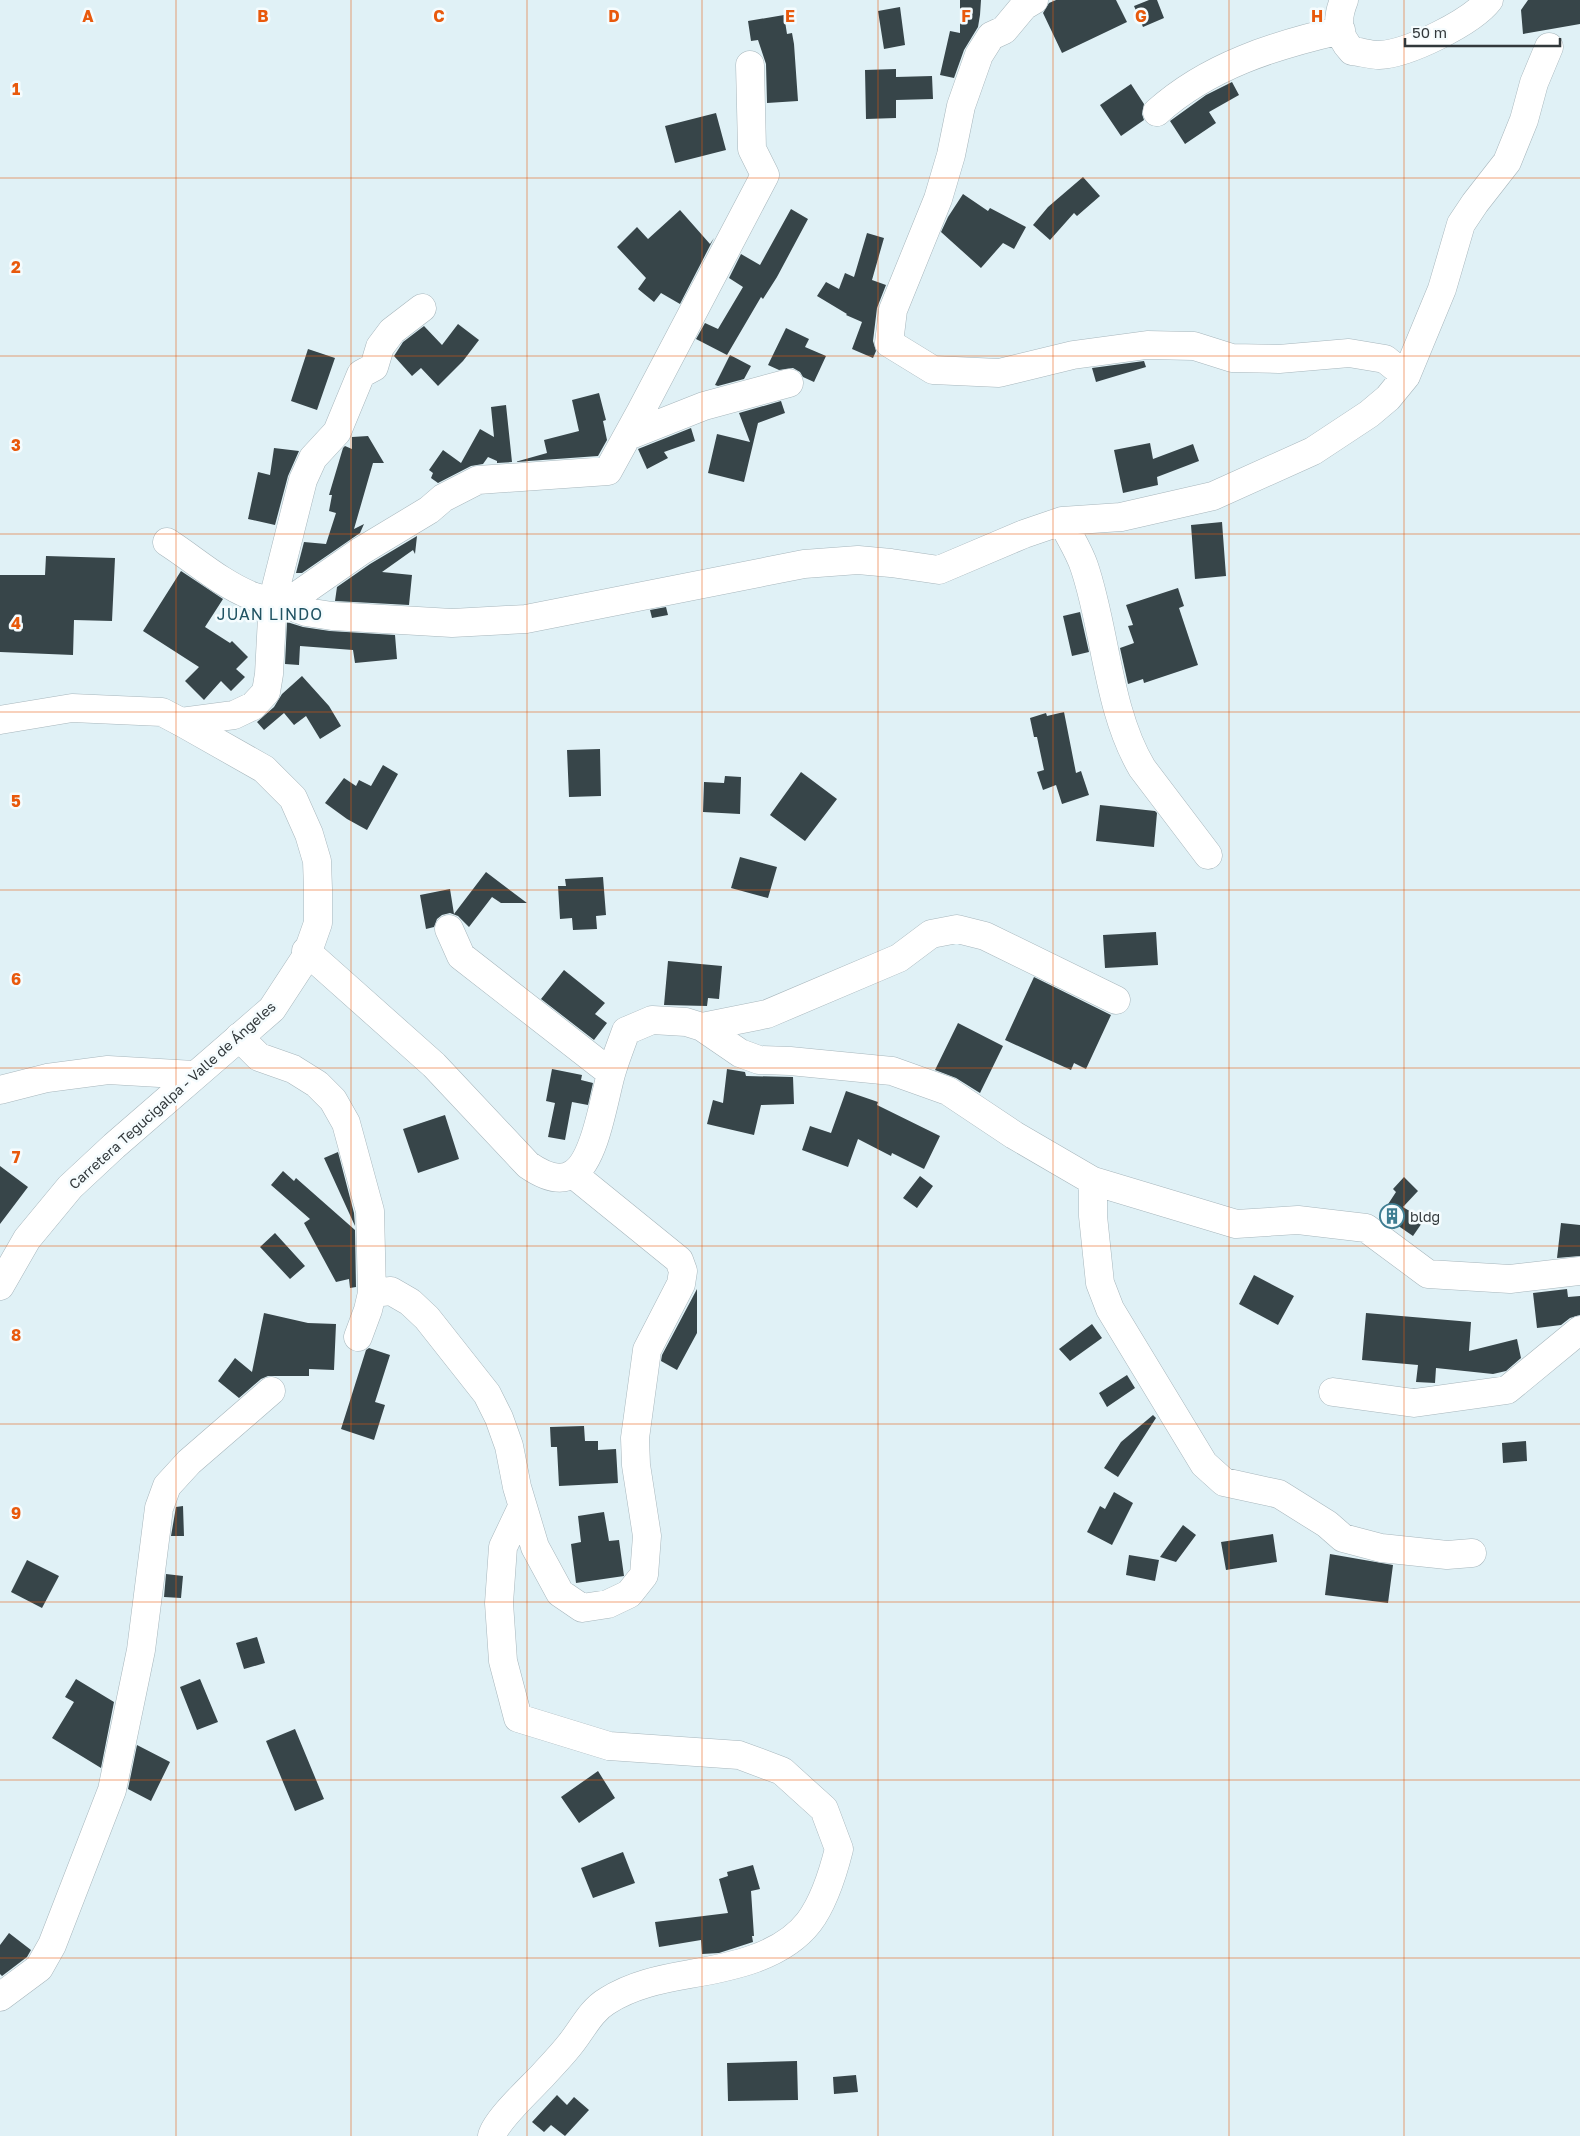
<svg xmlns="http://www.w3.org/2000/svg" width="1580" height="2136" viewBox="0 0 1580 2136" font-family="'Golos Text',sans-serif">
	<style>
		.building { fill: #374549 }
		.lines { fill: none; stroke-linecap: round; stroke-linejoin: round }
		.minor-casing { stroke: #a7b6bc; stroke-width: 29 }
		.major-casing { stroke: #a7b6bc; stroke-width: 29 }
		.minor { stroke: #fff; stroke-width: 28 }
		.major { stroke: #fff; stroke-width: 28 }
		.grid { fill: none; stroke: #e8590c; stroke-width: 1; stroke-opacity: 0.55 }
		.labels { text-anchor: middle; dominant-baseline: central; stroke-width: 5; stroke-linejoin: round; paint-order: stroke }
		.street-label { font-size: 14px; fill: #32383b; stroke: #f5fcfe }
		.poi-label { font-size: 14px; fill: #32383b; stroke: #f5fcfe; text-anchor: start }
		.quarter-label { font-size: 16px; letter-spacing: 1px; fill: #205363; stroke: #f5fcfe }
		.grid-label { font-size: 16px; text-anchor: middle; font-weight: bold; fill: #e8590c; stroke: #f5fcfe; stroke-width: 5; stroke-linejoin: round; paint-order: stroke }
	</style>
	<rect width="100%" height="100%" fill="#e0f1f6"/>
	<!-- building -->
	<path class="building" d="M 960,0 L 981,0 L 980,15 L 978,27 L 964,50 L 954,78 L 940,75 L 950,31 L 960,33 Z
		M 1056,0 L 1116,0 L 1127,22 L 1062,53 L 1043,13 L 1049,3 Z
		M 1149,0 L 1157,0 L 1164,18 L 1143,27 L 1134,6 Z
		M 1528,0 L 1580,0 L 1580,24 L 1523,34 L 1521,10 Z
		M 900,7 L 905,45 L 884,49 L 878,11 Z
		M 784,15 L 787,34 L 792,33 L 794,44 L 798,101 L 767,103 L 766,64 L 758,40 L 751,41 L 748,21 Z
		M 896,69 L 896,77 L 932,76 L 933,99 L 896,100 L 896,118 L 866,119 L 865,70 Z
		M 1232,82 L 1239,95 L 1209,112 L 1216,123 L 1185,144 L 1170,121 L 1206,95 Z
		M 1131,84 L 1144,104 L 1142,114 L 1144,120 L 1121,136 L 1100,105 Z
		M 716,113 L 726,150 L 675,163 L 665,126 Z
		M 1083,177 L 1100,196 L 1077,216 L 1074,213 L 1050,240 L 1033,225 L 1048,207 Z
		M 963,194 L 988,211 L 990,208 L 1026,227 L 1014,249 L 1003,243 L 981,268 L 941,232 L 948,217 Z
		M 791,209 L 808,219 L 777,277 L 763,299 L 761,297 L 727,355 L 696,339 L 705,323 L 718,329 L 743,287 L 729,278 L 741,254 L 760,265 Z
		M 680,210 L 710,244 L 714,238 L 680,304 L 661,293 L 654,302 L 638,289 L 646,278 L 617,247 L 637,227 L 648,239 Z
		M 867,233 L 884,238 L 872,280 L 886,285 L 877,308 L 873,341 L 876,351 L 873,358 L 852,349 L 862,322 L 846,315 L 847,314 L 817,296 L 826,282 L 839,289 L 845,273 L 854,277 Z
		M 458,324 L 479,340 L 463,361 L 438,386 L 421,368 L 412,376 L 394,356 L 403,342 L 424,326 L 442,345 Z
		M 786,328 L 809,339 L 805,347 L 826,356 L 814,382 L 803,377 L 800,372 L 793,368 L 779,370 L 768,365 Z
		M 308,349 L 335,358 L 317,410 L 291,401 Z
		M 730,355 L 751,366 L 744,379 L 718,386 L 715,385 Z
		M 1144,361 L 1146,367 L 1096,382 L 1092,368 Z
		M 599,393 L 606,420 L 603,421 L 607,440 L 598,456 L 515,462 L 547,453 L 544,440 L 579,431 L 572,400 Z
		M 781,401 L 785,413 L 758,423 L 744,482 L 708,473 L 717,434 L 750,442 L 739,413 Z
		M 506,405 L 512,462 L 497,463 L 497,461 L 488,457 L 483,464 L 471,466 L 438,483 L 431,478 L 433,473 L 429,470 L 443,450 L 461,463 L 480,429 L 494,437 L 491,407 Z
		M 691,428 L 695,441 L 664,452 L 668,458 L 647,469 L 638,449 Z
		M 368,436 L 384,463 L 373,463 L 354,529 L 364,524 L 360,533 L 302,573 L 296,573 L 304,542 L 326,544 L 336,513 L 329,511 L 332,495 L 329,495 L 343,448 L 345,446 L 352,449 L 352,437 Z
		M 1150,443 L 1153,459 L 1193,444 L 1199,461 L 1157,477 L 1158,485 L 1123,493 L 1114,450 Z
		M 274,448 L 299,451 L 288,476 L 275,525 L 248,519 L 258,472 L 270,475 Z
		M 1222,522 L 1226,576 L 1195,579 L 1191,525 Z
		M 417,536 L 415,554 L 413,550 L 382,572 L 412,575 L 409,605 L 335,601 L 337,587 L 370,564 Z
		M 46,556 L 115,558 L 112,621 L 74,620 L 73,655 L 0,652 L 0,575 L 45,575 Z
		M 181,571 L 223,599 L 205,627 L 230,643 L 232,641 L 248,657 L 236,669 L 245,677 L 231,691 L 221,681 L 204,700 L 185,681 L 199,667 L 143,631 Z
		M 1178,588 L 1184,606 L 1179,608 L 1198,665 L 1144,683 L 1143,679 L 1128,684 L 1120,648 L 1134,643 L 1128,626 L 1133,625 L 1126,605 Z
		M 666,607 L 668,615 L 652,618 L 650,610 Z
		M 1080,612 L 1089,652 L 1072,656 L 1063,616 Z
		M 287,622 L 303,627 L 330,631 L 395,635 L 397,659 L 355,663 L 353,650 L 300,646 L 299,665 L 285,664 Z
		M 302,676 L 329,706 L 341,726 L 320,739 L 306,716 L 294,725 L 284,713 L 264,730 L 257,722 L 274,707 L 282,694 Z
		M 1064,712 L 1076,773 L 1081,771 L 1089,795 L 1062,804 L 1056,785 L 1043,790 L 1037,772 L 1044,770 L 1037,737 L 1034,737 L 1030,718 L 1046,713 L 1047,716 Z
		M 600,749 L 601,796 L 569,797 L 567,750 Z
		M 383,765 L 398,774 L 367,830 L 347,819 L 325,803 L 344,778 L 356,786 L 359,780 L 371,786 Z
		M 801,772 L 837,799 L 805,841 L 770,815 Z
		M 725,776 L 741,777 L 740,814 L 703,812 L 704,782 L 724,783 Z
		M 1100,805 L 1155,811 L 1157,813 L 1154,847 L 1096,841 Z
		M 740,857 L 777,867 L 768,898 L 731,888 Z
		M 486,872 L 527,903 L 501,903 L 492,897 L 469,927 L 458,916 L 450,913 L 442,915 L 437,919 L 434,927 L 426,929 L 420,895 L 450,889 L 454,914 Z
		M 603,877 L 606,915 L 596,916 L 597,929 L 573,930 L 572,918 L 560,919 L 558,886 L 566,886 L 565,879 Z
		M 1156,932 L 1158,965 L 1105,968 L 1103,935 Z
		M 668,961 L 722,966 L 719,999 L 708,998 L 707,1006 L 664,1005 Z
		M 564,970 L 605,1003 L 595,1014 L 607,1023 L 594,1040 L 541,999 Z
		M 1034,977 L 1111,1015 L 1086,1069 L 1074,1063 L 1071,1070 L 1005,1040 Z
		M 958,1023 L 1003,1046 L 980,1093 L 956,1078 L 935,1070 Z
		M 552,1069 L 582,1075 L 581,1080 L 593,1083 L 588,1105 L 572,1102 L 565,1140 L 548,1137 L 555,1103 L 546,1101 Z
		M 727,1069 L 745,1072 L 746,1076 L 793,1077 L 794,1104 L 761,1105 L 754,1135 L 707,1124 L 713,1100 L 723,1103 Z
		M 846,1091 L 878,1102 L 877,1105 L 940,1136 L 924,1169 L 892,1153 L 891,1156 L 858,1139 L 848,1167 L 802,1150 L 810,1126 L 831,1133 Z
		M 445,1115 L 459,1159 L 418,1173 L 403,1129 Z
		M 338,1152 L 354,1213 L 355,1226 L 324,1158 Z
		M 0,1166 L 28,1187 L 0,1224 Z
		M 283,1171 L 294,1181 L 296,1178 L 355,1230 L 356,1287 L 350,1288 L 349,1279 L 336,1282 L 304,1223 L 310,1219 L 271,1185 Z
		M 920,1176 L 933,1186 L 917,1208 L 903,1198 Z
		M 1404,1177 L 1418,1191 L 1403,1207 L 1424,1220 L 1413,1236 L 1397,1225 L 1394,1229 L 1379,1218 L 1396,1192 L 1393,1189 Z
		M 1561,1223 L 1580,1225 L 1580,1256 L 1557,1258 Z
		M 275,1233 L 305,1266 L 290,1279 L 260,1247 Z
		M 1254,1275 L 1294,1296 L 1278,1325 L 1239,1304 Z
		M 697,1289 L 697,1333 L 677,1370 L 661,1361 L 662,1355 Z
		M 1567,1289 L 1568,1297 L 1580,1296 L 1580,1315 L 1570,1318 L 1561,1325 L 1537,1328 L 1533,1293 Z
		M 264,1313 L 308,1323 L 336,1324 L 334,1370 L 309,1369 L 309,1376 L 268,1376 L 261,1379 L 239,1398 L 218,1381 L 235,1358 L 252,1372 Z
		M 1366,1313 L 1471,1322 L 1469,1351 L 1517,1339 L 1521,1358 L 1506,1371 L 1493,1374 L 1436,1368 L 1435,1383 L 1416,1382 L 1418,1365 L 1362,1360 Z
		M 1092,1324 L 1102,1338 L 1070,1361 L 1059,1349 Z
		M 369,1348 L 390,1355 L 375,1402 L 385,1405 L 374,1440 L 341,1429 L 366,1350 Z
		M 1127,1375 L 1135,1388 L 1107,1407 L 1099,1393 Z
		M 1153,1415 L 1156,1418 L 1118,1477 L 1104,1468 L 1121,1442 Z
		M 584,1426 L 585,1441 L 598,1441 L 598,1450 L 616,1449 L 618,1483 L 559,1486 L 557,1447 L 551,1447 L 550,1427 Z
		M 1526,1441 L 1527,1461 L 1503,1463 L 1502,1443 Z
		M 1114,1492 L 1133,1503 L 1112,1545 L 1087,1532 L 1100,1506 L 1105,1509 Z
		M 183,1506 L 184,1536 L 171,1536 L 176,1507 Z
		M 604,1512 L 609,1541 L 619,1540 L 624,1576 L 576,1583 L 571,1544 L 581,1542 L 578,1516 Z
		M 1183,1525 L 1196,1535 L 1176,1562 L 1160,1557 Z
		M 1273,1534 L 1277,1562 L 1226,1570 L 1221,1542 Z
		M 1330,1554 L 1393,1565 L 1388,1603 L 1325,1595 Z
		M 1129,1555 L 1159,1560 L 1155,1581 L 1126,1575 Z
		M 27,1560 L 59,1576 L 42,1608 L 11,1592 Z
		M 166,1574 L 183,1576 L 181,1598 L 164,1597 Z
		M 257,1637 L 265,1663 L 244,1669 L 236,1643 Z
		M 76,1679 L 114,1702 L 101,1768 L 52,1738 L 74,1702 L 65,1697 Z
		M 200,1679 L 218,1722 L 197,1730 L 180,1687 Z
		M 295,1729 L 324,1799 L 295,1811 L 266,1741 Z
		M 137,1745 L 170,1762 L 151,1801 L 128,1789 Z
		M 598,1771 L 615,1798 L 579,1823 L 561,1797 Z
		M 623,1852 L 635,1883 L 593,1898 L 581,1868 Z
		M 753,1865 L 760,1889 L 751,1891 L 754,1936 L 752,1936 L 753,1942 L 719,1953 L 702,1954 L 701,1940 L 659,1947 L 655,1922 L 728,1913 L 719,1879 L 728,1876 L 727,1872 Z
		M 9,1933 L 31,1950 L 27,1957 L 2,1976 L 0,1974 L 0,1945 Z
		M 797,2061 L 798,2100 L 728,2101 L 727,2063 Z
		M 856,2075 L 858,2092 L 834,2094 L 833,2077 Z
		M 557,2095 L 567,2105 L 574,2097 L 589,2110 L 565,2136 L 551,2125 L 544,2132 L 532,2122 Z"/>
	<g class="lines">
		<defs>
			<path id="minor" d="M 1344,0 C 1336,20 1337,35 1352,51 C 1361,52 1371,55 1379,55 C 1408,54 1472,22 1489,0
				M 1157,112 C 1208,66 1275,45 1341,30
				M 1406,376 L 1442,289 L 1461,224 L 1475,203 L 1507,162 L 1524,120 L 1534,83 L 1549,47
				M 628,436 L 704,406 L 789,383
				M 1062,521 C 1069,536 1079,551 1084,566 C 1106,630 1107,709 1142,768 L 1208,855
				M 167,542 C 195,560 220,583 252,596 C 262,600 274,600 285,604 L 361,551 L 429,510 L 443,498 L 478,480 L 608,471 L 641,411 L 765,175 L 752,149 L 750,65
				M 285,604 L 306,612 L 332,616 L 452,623 L 526,619 L 804,564 L 858,560 L 891,563 L 939,570 L 1024,534 L 1062,521 L 1121,517 L 1213,496 L 1313,451 L 1369,414 L 1388,398 L 1406,376 L 1385,359 L 1349,353 L 1279,359 L 1232,358 L 1194,346 L 1147,345 L 1073,355 L 999,373 L 933,370 L 889,343 L 893,310 L 938,199 L 951,155 L 961,106 L 979,55 L 991,36 L 1004,30 L 1024,6 L 1034,0
				M 181,722 L 234,715 L 253,706 L 266,692 L 269,674 L 273,599 L 303,480 L 313,458 L 337,432 L 361,374 L 374,367 L 380,347 L 392,331 L 422,308
				M 449,929 L 461,956 L 611,1073
				M 306,951 L 434,1065 L 528,1165 C 541,1174 559,1184 574,1173 C 595,1159 604,1099 611,1074 C 615,1060 621,1045 626,1031 L 652,1020 L 686,1022 L 702,1027 L 740,1053 L 759,1060 L 790,1061 L 892,1071 L 948,1091 L 1014,1135 L 1093,1181 L 1236,1224 L 1298,1220 L 1366,1228 L 1428,1274 L 1510,1279 L 1580,1271
				M 702,1027 L 767,1014 L 899,958 L 931,934 L 957,929 L 985,936 L 1116,1000
				M 239,1037 L 259,1057 L 293,1069 L 317,1084 L 333,1100 L 346,1123 L 370,1211 L 372,1293 L 368,1310 L 358,1337
				M 0,1090 L 47,1078 L 108,1070 L 194,1075
				M 1093,1181 L 1093,1216 L 1100,1283 L 1110,1309 L 1204,1464 L 1224,1482 L 1279,1494 L 1327,1524 L 1343,1538 L 1381,1548 L 1447,1555 L 1472,1553
				M 372,1293 L 391,1291 L 410,1302 L 427,1318 L 487,1394 L 499,1418 L 509,1446 L 517,1487 L 535,1547 L 560,1593 L 582,1608 L 608,1604 L 629,1594 L 644,1575 L 647,1536 L 636,1465 L 635,1438 L 647,1350 L 681,1284 L 683,1271 L 679,1260 L 573,1174
				M 1333,1392 L 1414,1403 L 1507,1390 L 1580,1330
				M 0,1997 L 39,1968 L 52,1945 L 112,1790 L 141,1650 L 159,1508 L 167,1486 L 189,1462 L 271,1391
				M 492,2136 C 496,2120 530,2089 543,2075 C 551,2066 560,2057 568,2047 C 581,2032 590,2011 607,2001 C 632,1985 661,1979 690,1974 C 731,1967 782,1957 809,1922 C 824,1902 833,1873 839,1849 L 824,1809 L 782,1771 L 739,1755 L 609,1746 L 518,1718 L 503,1661 L 499,1603 L 503,1547 L 522,1507"/>
			<path id="major" d="M 0,720 L 72,708 L 162,712 L 181,722 L 264,769 L 293,798 L 309,834 L 317,861 L 318,889 L 318,923 L 306,957 L 272,1009 L 114,1146 L 70,1187 L 27,1239 L 0,1286"/>
		</defs>
		<!-- minor casing -->
		<use href="#minor" class="minor-casing"/>
		<!-- major casing -->
		<use href="#major" class="major-casing"/>
		<!-- minor -->
		<use href="#minor" class="minor"/>
		<!-- major -->
		<use href="#major" class="major"/>
	</g>
	<!-- grid -->
	<path class="grid" d="M 176,0 L 176,2136M 351,0 L 351,2136M 527,0 L 527,2136M 702,0 L 702,2136M 878,0 L 878,2136M 1053,0 L 1053,2136M 1229,0 L 1229,2136M 1404,0 L 1404,2136M 0,178 L 1580,178M 0,356 L 1580,356M 0,534 L 1580,534M 0,712 L 1580,712M 0,890 L 1580,890M 0,1068 L 1580,1068M 0,1246 L 1580,1246M 0,1424 L 1580,1424M 0,1602 L 1580,1602M 0,1780 L 1580,1780M 0,1958 L 1580,1958"/>
	<!-- icons -->
	<defs>
		<symbol id="building-ring" viewBox="-11 -11 22 22"><circle r="9.5" fill="#f5fcfe" stroke="#3e7d92" stroke-width="1.5"/><path d="M-4-6H4V6H1V3H-1V6H-4ZM-2.5-4.3h1.7v1.8h-1.7ZM.8-4.3h1.7v1.8H.8ZM-2.5-1h1.7V.8h-1.7ZM.8-1h1.7V.8H.8Z" fill="#3e7d92"/></symbol>
	</defs>
	<g fill-rule="evenodd">
		<use href="#building-ring" x="1378" y="1202" width="28" height="28"/>
	</g>
	<g class="labels">
		<!-- street labels -->
		<g class="street-label">
			<text transform="translate(172 1095) rotate(-42)">Carretera Tegucigalpa - Valle de Ángeles</text>
		</g>
		<!-- poi labels -->
		<g class="poi-label">
			<text x="1410" y="1216">bldg</text>
		</g>
		<!-- quarter labels -->
		<g class="quarter-label">
			<text x="270" y="614">JUAN LINDO</text>
		</g>
	</g>
	<g class="grid-label">
		<text x="88" y="22">A</text>
		<text x="263" y="22">B</text>
		<text x="439" y="22">C</text>
		<text x="614" y="22">D</text>
		<text x="790" y="22">E</text>
		<text x="966" y="22">F</text>
		<text x="1141" y="22">G</text>
		<text x="1317" y="22">H</text>
		<text x="16" y="95">1</text>
		<text x="16" y="273">2</text>
		<text x="16" y="451">3</text>
		<text x="16" y="629">4</text>
		<text x="16" y="807">5</text>
		<text x="16" y="985">6</text>
		<text x="16" y="1163">7</text>
		<text x="16" y="1341">8</text>
		<text x="16" y="1519">9</text>
	</g>
	<!-- scale -->
	<path d="M1405 38v8h155v-8" fill="none" stroke="#32383b" stroke-width="2.5"/>
	<text x="1412" y="38" font-size="15" fill="#32383b" stroke="#f5fcfe" stroke-width="4" paint-order="stroke">50 m</text>
</svg>
